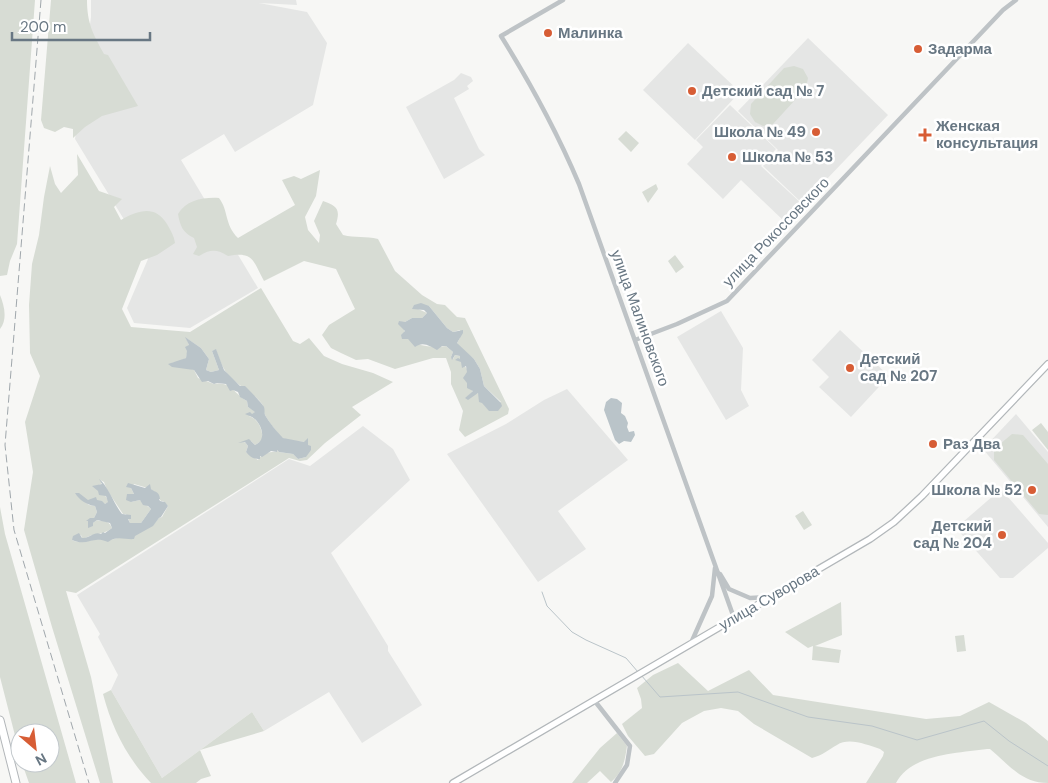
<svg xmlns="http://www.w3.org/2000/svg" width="1048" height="783" viewBox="0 0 1048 783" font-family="'DM Sans',sans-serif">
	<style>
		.built { fill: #e5e6e5 }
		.green { fill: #d7dcd4; fill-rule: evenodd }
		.water { fill: #bac4c9 }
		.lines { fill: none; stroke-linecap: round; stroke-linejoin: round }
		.stream { stroke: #bac4c9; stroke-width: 1 }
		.major-casing { stroke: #b2b7ba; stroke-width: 8 }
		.highway-casing { stroke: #b2b6b9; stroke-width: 9 }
		.minor { stroke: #bec3c6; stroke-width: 4.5 }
		.major { stroke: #fff; stroke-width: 5.5 }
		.highway { stroke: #fff; stroke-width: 7 }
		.rail { stroke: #a0a7ac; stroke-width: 1; stroke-dasharray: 8 4; stroke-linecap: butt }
		.poi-dot { fill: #d75d35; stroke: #fff; stroke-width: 2 }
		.labels { text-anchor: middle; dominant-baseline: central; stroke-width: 5; stroke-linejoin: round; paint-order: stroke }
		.poi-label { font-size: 15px; font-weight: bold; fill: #687783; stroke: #fff; text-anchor: start }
		.street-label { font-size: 15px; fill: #687783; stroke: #fff }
	</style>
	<rect width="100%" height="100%" fill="#f7f7f5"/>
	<!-- built -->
	<path class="built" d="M 91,0 L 296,0 L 297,5 L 259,3 L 307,12 L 327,43 L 313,105 L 235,152 L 224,134 L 181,160 L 258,288 L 190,328 L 134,323 L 127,308 L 148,259 L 75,139 L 91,17 Z
		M 808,38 L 888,115 L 803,204 L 763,166 L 778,150 L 738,111 Z
		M 688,43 L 740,92 L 695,140 L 643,90 Z
		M 461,73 L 471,77 L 473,81 L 467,86 L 469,89 L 454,98 L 479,149 L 485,155 L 444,179 L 406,107 L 454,80 Z
		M 730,105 L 776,149 L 761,166 L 802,204 L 785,222 L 741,180 L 723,199 L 687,164 L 703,147 L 696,140 Z
		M 721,311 L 743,348 L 741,390 L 749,406 L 726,420 L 677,337 Z
		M 840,330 L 889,376 L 851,417 L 819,387 L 829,377 L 812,360 Z
		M 567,389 L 628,460 L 558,511 L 586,549 L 538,582 L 447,454 L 506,424 L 544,400 Z
		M 1016,414 L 1048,452 L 1048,527 L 983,449 Z
		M 363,426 L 393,449 L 410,480 L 331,553 L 388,646 L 388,651 L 422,705 L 362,743 L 329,692 L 264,731 L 252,712 L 162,778 L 111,690 L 118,675 L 98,637 L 100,634 L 77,595 L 289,459 L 310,466 Z
		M 1001,489 L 1048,543 L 1048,548 L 1013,578 L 1000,578 L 956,528 Z"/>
	<!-- green -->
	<path class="green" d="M 0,0 L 35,0 L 17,244 L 10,261 L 7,275 L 0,276 Z
		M 51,0 L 87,0 C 87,23 93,34 104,54 L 108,55 L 138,106 L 102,116 L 85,127 L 73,138 L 73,129 L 64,127 L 55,132 L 44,128 L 41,120 Z
		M 794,66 L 803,69 L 808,78 L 806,88 L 773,124 L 763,126 L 755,122 L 750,114 L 751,104 L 784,68 Z
		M 626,131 L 639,143 L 631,152 L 618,139 Z
		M 77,154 L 99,191 L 122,199 L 114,207 L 121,220 C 139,210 155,205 167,224 C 171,231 174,236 175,243 L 157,255 L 141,261 L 122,309 L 131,327 L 190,332 L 261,288 L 293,341 L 300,344 L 309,338 L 324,356 L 342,364 L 373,373 L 393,382 L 352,407 L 361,415 L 325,443 L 307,460 L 300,461 L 289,458 L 76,593 L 66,591 L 91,677 L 113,783 L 100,783 L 52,627 L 24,530 L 33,472 L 25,422 L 40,376 L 30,353 L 29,305 L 32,264 L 39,235 L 44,197 L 50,166 L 55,184 L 61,193 L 78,175 ZM 186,338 L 201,348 L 209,359 L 206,370 L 211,372 L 219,370 L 212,351 L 216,350 C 219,358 223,370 230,377 C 240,387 253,392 262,404 C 264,408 263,411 265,415 C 267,419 278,434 281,437 C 286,441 301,442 308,442 L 306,457 L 298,459 L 293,454 L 279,452 L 277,450 L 277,452 C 271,451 261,454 258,460 L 246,452 L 248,446 L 245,442 L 241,443 L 251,441 L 255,445 L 263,440 C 262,430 260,420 249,416 L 256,412 L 248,407 L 247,401 C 234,394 231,381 214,384 L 198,378 L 194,370 L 172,362 L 178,362 L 186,358 L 189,345 ZM 100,480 L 104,482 L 107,490 L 123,514 L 126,514 L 130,523 L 141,523 L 151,509 L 140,500 L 131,502 L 134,494 L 131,488 L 134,484 L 151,489 L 161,501 L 163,501 L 168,506 L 162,517 L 159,518 L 153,525 L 129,538 C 122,536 116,539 109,540 C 106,541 104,539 101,539 C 90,539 82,545 72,540 L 81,535 L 82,538 L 85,538 C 94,533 104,535 112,528 C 109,521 106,521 99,521 L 97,520 L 93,523 L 89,523 L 88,521 L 94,518 L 97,512 L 95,506 L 89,505 L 85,502 L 89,500 L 105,504 L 109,502 L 99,485 L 102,483 Z
		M 320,170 L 316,196 L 305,217 L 308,230 L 319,243 L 320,235 L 314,221 L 323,201 C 336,206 341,208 336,224 L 343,235 C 355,238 366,236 378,239 L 395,271 L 422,295 L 437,304 L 445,305 L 457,317 L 465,318 L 509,409 L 508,414 L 465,437 L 459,430 L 463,411 L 451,384 L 451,372 L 446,358 L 433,358 L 395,369 L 368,359 L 356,360 L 341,353 L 331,348 L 322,335 L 329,325 L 355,309 L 336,269 L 304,261 L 264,281 C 253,261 254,251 228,256 C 217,249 210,249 199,256 L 193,254 L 197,247 L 194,238 C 183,233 180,226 178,214 C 186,200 204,197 219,198 C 229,211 224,224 238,238 L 295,205 L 282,180 L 294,176 L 301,179 ZM 429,306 L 447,328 L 453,332 L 460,330 L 460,338 L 457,343 L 459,347 L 474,359 L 480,369 L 484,386 L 501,402 L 488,409 L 482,402 L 478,393 L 466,398 L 473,391 L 467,383 L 467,369 L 461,361 L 460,356 L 455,355 L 453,359 L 451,357 L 453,352 L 446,346 C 429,348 399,346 405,322 L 412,318 L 422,318 L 427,313 L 418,309 Z
		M 656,184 L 658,189 L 648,203 L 642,192 Z
		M 675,255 L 684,267 L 676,273 L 668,261 Z
		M 0,295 C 4,305 8,319 0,329 Z
		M 1041,423 L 1048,432 L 1048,450 L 1032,430 Z
		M 1012,434 L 1023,435 L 1048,464 L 1048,515 L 1039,514 L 994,460 L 994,449 Z
		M 0,507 L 5,534 L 76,783 L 29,783 L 23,766 L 22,763 L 50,763 L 50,733 L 20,733 L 20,755 L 0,677 Z
		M 803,511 L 812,525 L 804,530 L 795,516 Z
		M 841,602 L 842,635 L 815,646 L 841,650 L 839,663 L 812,660 L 813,646 L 808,648 L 785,632 Z
		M 964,635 L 966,651 L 957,652 L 955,636 Z
		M 678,663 L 708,691 L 749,670 L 773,695 L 926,719 L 960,716 L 989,702 L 1026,723 L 1048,741 L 1048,783 C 1022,783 1009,765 990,749 L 987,749 C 958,753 911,754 896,783 L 866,783 L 883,756 L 884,752 L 880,749 C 867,745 849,737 837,745 C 828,750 823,755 812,758 L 754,724 L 738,711 L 721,708 L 704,711 L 682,723 L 654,754 L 645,756 L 628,736 L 622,724 L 642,708 L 641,699 L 637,688 L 653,675 Z
		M 111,690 L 162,778 L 252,712 L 264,731 L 200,750 L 211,776 L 201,779 L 196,783 L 151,783 C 127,758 112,728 103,694 Z
		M 617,733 L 627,746 C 625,760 623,772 611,782 L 600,771 L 587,783 L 572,783 L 600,748 Z"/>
	<!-- water -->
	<path class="water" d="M 421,303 L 429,306 L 447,328 L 453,332 L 463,330 L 463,333 L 457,343 L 474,359 L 480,369 L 484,386 L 501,403 L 502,406 L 498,411 L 489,411 L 482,403 L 479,402 L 478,393 L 468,400 L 465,398 L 473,391 L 467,388 L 467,383 L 463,378 L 467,372 L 466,366 L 462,368 L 461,362 L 455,360 L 458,358 L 460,359 L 460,356 L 455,355 L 452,360 L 451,357 L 453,352 L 446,346 L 442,346 L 437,350 C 430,346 423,341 415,347 L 408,339 L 402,339 L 401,335 L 405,331 L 398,324 L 399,321 L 405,322 L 412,318 L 422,318 L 427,313 L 424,310 L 412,309 L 414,305 Z
		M 185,337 L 201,348 L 209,359 L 206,370 L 211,372 L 219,370 L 212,351 L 216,349 L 224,370 L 240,386 L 245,386 C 248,389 262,403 264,407 C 265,410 264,412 265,415 C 269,422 277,432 283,438 L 304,442 L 308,438 L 308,445 L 311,446 L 311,450 L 306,457 L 298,459 L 293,454 L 279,452 L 277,450 L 277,452 L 271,451 L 262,457 L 260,456 L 260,459 C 253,459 250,457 246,452 L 248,446 L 245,442 L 238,443 L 249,439 L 255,445 C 268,440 261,422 252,417 C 250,416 247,415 245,414 L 250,412 L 252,414 L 255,412 L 248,407 L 247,401 L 240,397 L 238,392 L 233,390 L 230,391 L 226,384 L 217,383 L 214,384 L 208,381 L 202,382 L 194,370 L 172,367 L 168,364 L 186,358 L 187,351 L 185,347 L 189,345 Z
		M 611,398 L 617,399 L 622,403 L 621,413 L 625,416 L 628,423 L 627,427 L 629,432 L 634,431 L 635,435 L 631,442 L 624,441 L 619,444 L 615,440 L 604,410 L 606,402 Z
		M 99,479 C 107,484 115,506 122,514 L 131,515 L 131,519 L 128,519 L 130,523 L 141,523 L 151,509 L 148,506 L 143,505 L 140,500 L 131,502 L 126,500 L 127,494 L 134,494 L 131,488 L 126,487 L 128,483 L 145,488 L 150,484 L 151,489 C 156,493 159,491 160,499 L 159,499 L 160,501 L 165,502 L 168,506 L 161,517 L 159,518 L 153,526 L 135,536 L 134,539 C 126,540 116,535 108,542 C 92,535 88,547 72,540 L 73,536 L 79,533 L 82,538 C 89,539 94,531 101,534 L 103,532 L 105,533 L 112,528 L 110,523 L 97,520 L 93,523 L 93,526 L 88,528 L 88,521 L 86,521 L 90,518 L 94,518 L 97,512 L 95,506 C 87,505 79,500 75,493 L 79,493 L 88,500 L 96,497 L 97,500 L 102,501 L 105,504 L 108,502 L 106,496 L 99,495 L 98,491 L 92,486 L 102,484 Z"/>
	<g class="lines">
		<!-- stream -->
		<path class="stream" d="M 542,592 L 547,606 L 572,632 L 586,640 L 626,658 L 638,672
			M 641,675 L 660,697 L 738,692 L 808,717 L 872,726 L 917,740 L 984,721 L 1009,741 L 1048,766"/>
		<defs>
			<path id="major" d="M 453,783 L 870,539 L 894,522 L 922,496 L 1048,364"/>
			<path id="highway" d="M 0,720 L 16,783"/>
		</defs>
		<!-- major casing -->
		<use href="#major" class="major-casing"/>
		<!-- highway casing -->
		<use href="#highway" class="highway-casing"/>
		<!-- minor -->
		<path class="minor" d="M 563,0 L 501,36 C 531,84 557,132 579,184 L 734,618
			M 635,340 L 677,324 L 727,301 L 1003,10 L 1016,0
			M 720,574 L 729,589 L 750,598 L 770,597
			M 691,643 L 712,596 L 715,568
			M 594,700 L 630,746 L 627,765 L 615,783"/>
		<!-- major -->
		<use href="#major" class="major"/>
		<!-- highway -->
		<use href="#highway" class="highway"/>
		<!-- rail -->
		<path class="rail" d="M 41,0 L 5,445 L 14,530 L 89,783"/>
	</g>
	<!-- markers -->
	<g class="poi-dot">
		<circle cx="548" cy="33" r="5"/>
		<circle cx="918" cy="49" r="5"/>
		<circle cx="692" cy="91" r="5"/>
		<circle cx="816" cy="132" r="5"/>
		<path d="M922.5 127.5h5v5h5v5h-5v5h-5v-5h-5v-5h5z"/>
		<circle cx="732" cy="157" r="5"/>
		<circle cx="850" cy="368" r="5"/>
		<circle cx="933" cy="444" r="5"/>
		<circle cx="1032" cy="490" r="5"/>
		<circle cx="1002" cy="535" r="5"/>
	</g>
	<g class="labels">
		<!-- poi labels -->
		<g class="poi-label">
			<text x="558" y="33">Малинка</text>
			<text x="928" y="49">Задарма</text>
			<text x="702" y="91">Детский сад № 7</text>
			<text x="936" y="126">Женская<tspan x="936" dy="17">консультация</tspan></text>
			<text x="806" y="132" text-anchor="end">Школа № 49</text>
			<text x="742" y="157">Школа № 53</text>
			<text x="860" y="359">Детский<tspan x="860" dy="17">сад № 207</tspan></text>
			<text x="943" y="444">Раз Два</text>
			<text x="1022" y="490" text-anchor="end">Школа № 52</text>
			<text x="992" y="526" text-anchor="end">Детский<tspan x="992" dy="17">сад № 204</tspan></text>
		</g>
		<!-- street labels -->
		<g class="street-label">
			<text transform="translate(776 232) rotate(-46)">улица Рокоссовского</text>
			<text transform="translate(640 318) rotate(70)">улица Малиновского</text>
			<text transform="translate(769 598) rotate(-30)">улица Суворова</text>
		</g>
	</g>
	<!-- north arrow -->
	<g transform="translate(35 748) rotate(152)"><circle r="24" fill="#ffffff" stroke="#c3c9cd"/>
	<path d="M0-4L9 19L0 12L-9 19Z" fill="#d75d35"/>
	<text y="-8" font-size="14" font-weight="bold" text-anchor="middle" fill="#687783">N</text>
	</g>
	<!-- scale -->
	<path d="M12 32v8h138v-8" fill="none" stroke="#687783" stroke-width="2.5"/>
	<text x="20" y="32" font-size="15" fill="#687783" stroke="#ffffff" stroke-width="4" paint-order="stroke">200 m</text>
</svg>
